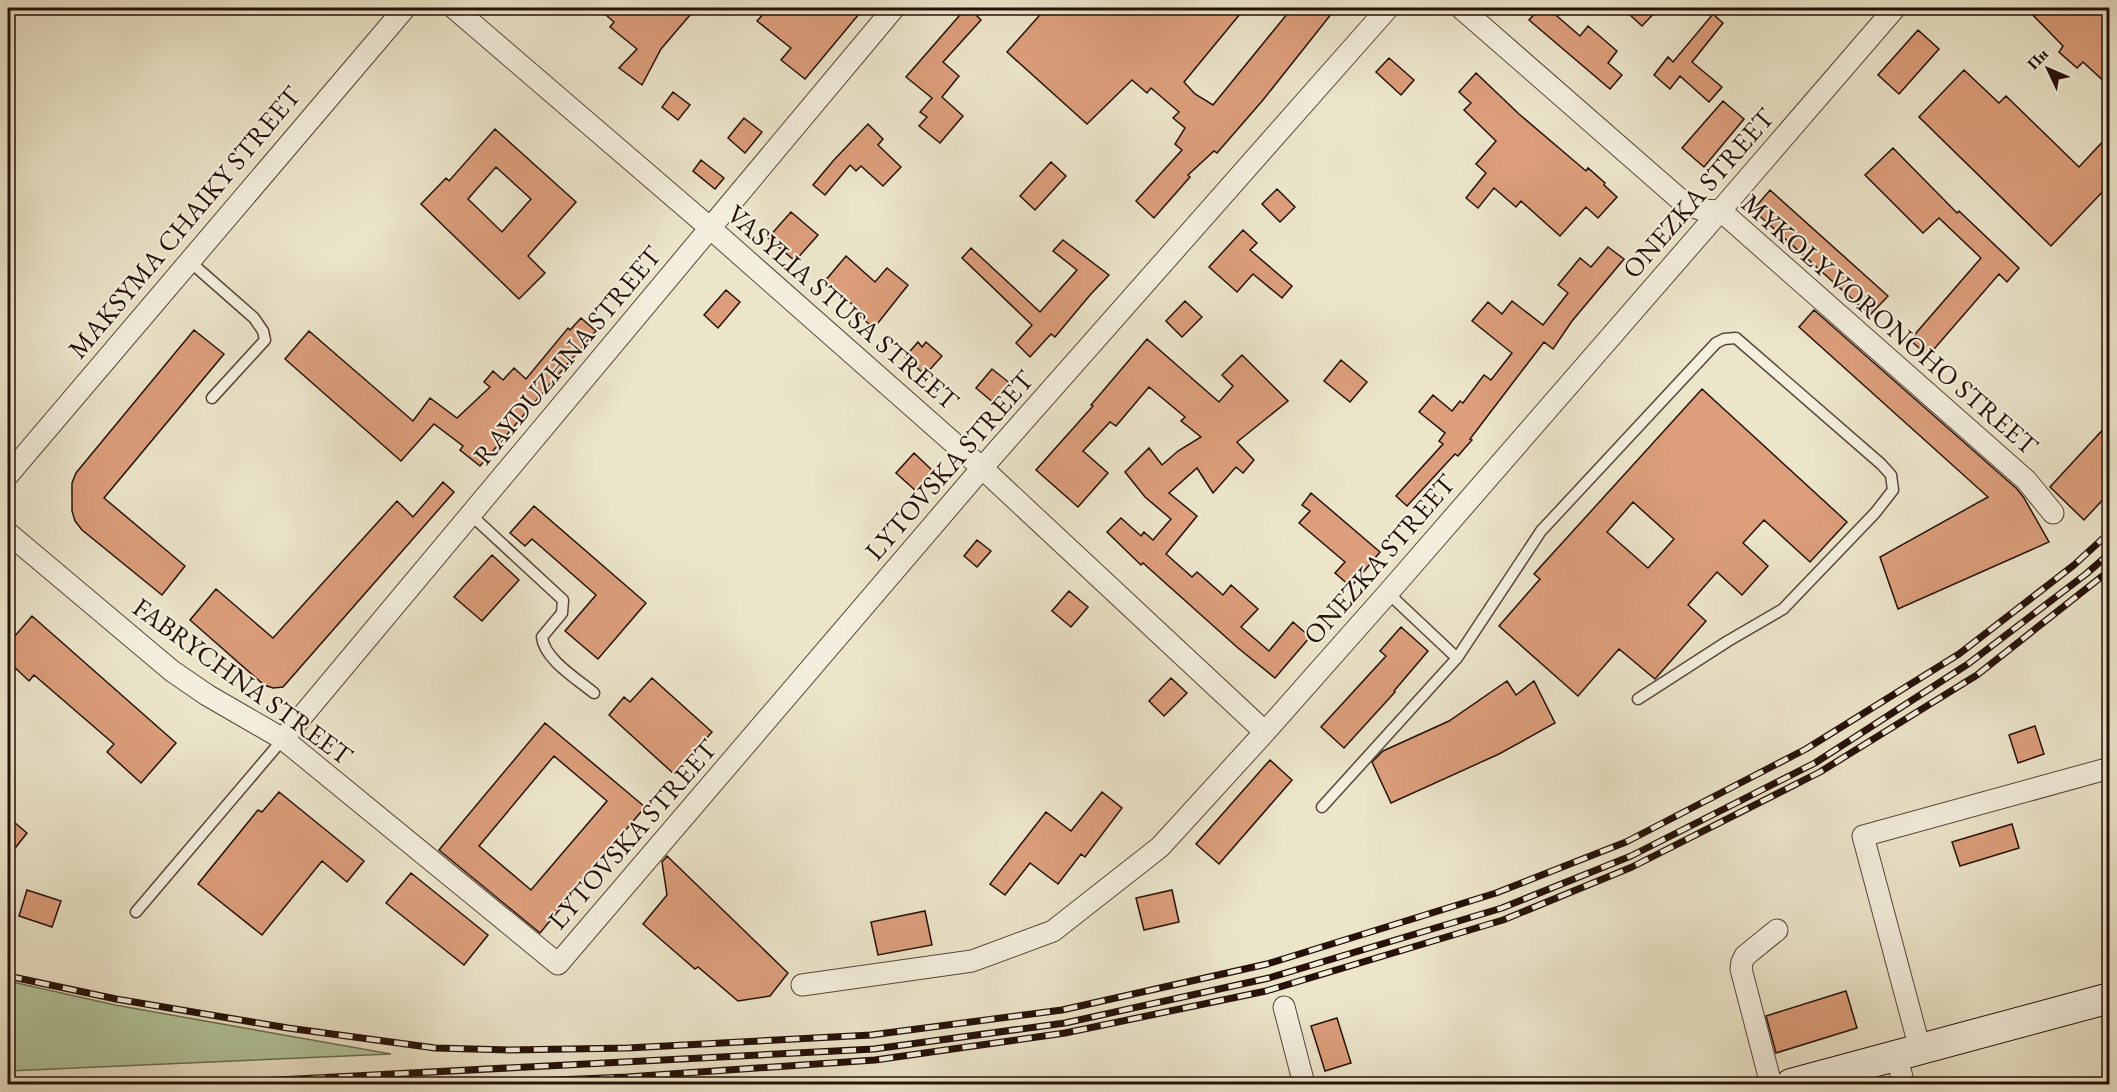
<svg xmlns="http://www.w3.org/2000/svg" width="2117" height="1092" viewBox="0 0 2117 1092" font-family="'EB Garamond',serif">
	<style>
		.green { fill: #b2c69c; stroke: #6c6c52; stroke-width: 1.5 }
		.building { fill: #dc9e7b; stroke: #251109; stroke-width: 1.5; fill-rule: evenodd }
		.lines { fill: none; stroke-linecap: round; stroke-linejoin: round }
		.service-casing { stroke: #574639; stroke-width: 13 }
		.minor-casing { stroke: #574639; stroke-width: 23 }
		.secondary-casing { stroke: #251109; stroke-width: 32 }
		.service { stroke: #f3eedd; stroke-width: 10 }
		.minor { stroke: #f3eedd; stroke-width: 21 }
		.secondary { stroke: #f3eedd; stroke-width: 30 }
		.rail-casing { stroke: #251109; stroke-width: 7 }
		.rail { stroke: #f3eedd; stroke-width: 4.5; stroke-dasharray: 14; stroke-linecap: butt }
		.labels { text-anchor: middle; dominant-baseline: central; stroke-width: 4.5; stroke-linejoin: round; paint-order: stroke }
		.street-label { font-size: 27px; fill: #251109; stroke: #f3eedd }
	</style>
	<rect width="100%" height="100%" fill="#ece5ca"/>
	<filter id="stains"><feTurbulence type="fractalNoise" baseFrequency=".00333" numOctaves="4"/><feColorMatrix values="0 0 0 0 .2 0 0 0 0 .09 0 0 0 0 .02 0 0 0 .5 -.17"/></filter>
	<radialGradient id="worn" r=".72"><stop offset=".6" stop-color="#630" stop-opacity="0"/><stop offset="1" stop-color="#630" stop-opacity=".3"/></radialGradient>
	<!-- green -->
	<path class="green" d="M 8,981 L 115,1005 L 391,1054 L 8,1071 Z"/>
	<!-- building -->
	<path class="building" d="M 598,8 L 696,8 L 661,49 L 642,85 L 619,68 L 637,49 L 610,27 L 614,22 Z
		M 769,8 L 864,8 L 805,79 L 781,60 L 791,48 L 757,21 Z
		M 966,8 L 984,8 L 977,16 L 981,20 L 943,62 L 959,76 L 942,97 L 963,116 L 940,143 L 919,126 L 927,117 L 920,112 L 932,98 L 906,77 Z
		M 1046,8 L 1245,8 L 1184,82 L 1195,94 L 1213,105 L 1292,8 L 1336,8 L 1263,100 L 1217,153 L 1214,151 L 1188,175 L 1190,177 L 1154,218 L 1136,201 L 1182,150 L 1175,144 L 1185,128 L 1173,118 L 1179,112 L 1151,88 L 1147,93 L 1132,80 L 1087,124 L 1007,52 Z
		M 1540,8 L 1565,8 L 1557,16 L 1580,36 L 1588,26 L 1617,51 L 1608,63 L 1622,75 L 1610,89 L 1529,20 Z
		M 1636,8 L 1659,8 L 1642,26 L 1630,15 Z
		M 2026,8 L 2109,8 L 2109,86 L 2083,62 L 2077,68 L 2059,52 L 2063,46 Z
		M 1713,14 L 1723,23 L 1692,62 L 1722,87 L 1709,102 L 1680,76 L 1670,89 L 1654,75 L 1668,57 L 1673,62 Z
		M 1918,30 L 1939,49 L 1899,94 L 1878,75 Z
		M 1389,58 L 1414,80 L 1401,95 L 1376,72 Z
		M 1964,70 L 1999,103 L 2006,96 L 2079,167 L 2109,135 L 2109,185 L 2051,246 L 1919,117 Z
		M 1476,73 L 1519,114 L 1586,171 L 1588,168 L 1605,183 L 1604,185 L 1617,197 L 1598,218 L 1586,207 L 1560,236 L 1521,201 L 1516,207 L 1494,188 L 1478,208 L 1466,198 L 1486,173 L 1476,164 L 1496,141 L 1464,110 L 1471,103 L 1459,92 Z
		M 673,92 L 690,105 L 678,120 L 662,107 Z
		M 1723,101 L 1744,119 L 1704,167 L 1682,148 Z
		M 744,118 L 762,132 L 745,153 L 728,138 Z
		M 868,124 L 883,139 L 878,145 L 901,167 L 883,186 L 861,166 L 856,171 L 850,165 L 825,195 L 813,185 L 833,161 Z
		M 495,129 L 576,202 L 528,256 L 545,273 L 519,299 L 421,204 L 446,178 L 449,181 ZM 496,167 L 531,199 L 502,232 L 468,199 Z
		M 1893,148 L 1957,213 L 1959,211 L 2019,268 L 2007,282 L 1999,274 L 1928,356 L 1910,340 L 1981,258 L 1939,218 L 1923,233 L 1865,175 Z
		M 701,160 L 724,178 L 715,189 L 693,171 Z
		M 1051,162 L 1066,176 L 1035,210 L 1020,196 Z
		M 1277,189 L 1295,207 L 1280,222 L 1262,204 Z
		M 1770,190 L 1888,296 L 1870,315 L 1753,210 Z
		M 791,212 L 818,235 L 795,261 L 768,238 Z
		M 1243,230 L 1257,243 L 1250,250 L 1292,286 L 1282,298 L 1253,274 L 1237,292 L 1209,267 Z
		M 1063,240 L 1109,275 L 1090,295 L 1055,337 L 1051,334 L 1030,357 L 1016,343 L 1032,325 L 962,258 L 971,248 L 1040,312 L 1077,270 L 1053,251 Z
		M 1608,247 L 1624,259 L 1572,321 L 1553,349 L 1544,342 L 1470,439 L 1472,440 L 1464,449 L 1458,456 L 1455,454 L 1407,506 L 1396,496 L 1443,444 L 1439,441 L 1445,433 L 1419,412 L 1433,395 L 1452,411 L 1460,401 L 1463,403 L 1484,375 L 1491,380 L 1512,353 L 1472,321 L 1488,302 L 1502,314 L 1512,301 L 1543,325 L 1568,293 L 1558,285 L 1580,258 L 1591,267 Z
		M 846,256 L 875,282 L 887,268 L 908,285 L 874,328 L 852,310 L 855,307 L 825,281 Z
		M 726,290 L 740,302 L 718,328 L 704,315 Z
		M 1185,301 L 1202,317 L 1182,337 L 1166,321 Z
		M 1814,310 L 2017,489 L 2024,498 L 2049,542 L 1898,609 L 1880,557 L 1988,497 L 1799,327 Z
		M 581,318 L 596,331 L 480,466 L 460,450 L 463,446 L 434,424 L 401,461 L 285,359 L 309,331 L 413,421 L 430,398 L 457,418 L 490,387 L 484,382 L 493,371 L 503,380 L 514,368 L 526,379 L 568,328 L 570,330 Z
		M 194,330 L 224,354 L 104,498 L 185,566 L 162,595 L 82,530 L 75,521 L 72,511 L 72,483 L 76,473 L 85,462 Z
		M 1147,339 L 1219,402 L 1233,386 L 1222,375 L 1242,355 L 1288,401 L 1237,442 L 1254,460 L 1243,473 L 1236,467 L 1213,493 L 1197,468 L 1169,493 L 1197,516 L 1166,554 L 1192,577 L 1197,572 L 1223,595 L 1231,585 L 1258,609 L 1241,627 L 1269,651 L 1293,622 L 1310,637 L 1275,678 L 1238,648 L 1143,563 L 1141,565 L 1107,532 L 1121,518 L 1141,536 L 1144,532 L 1153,540 L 1171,519 L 1145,497 L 1125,472 L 1149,448 L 1162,465 L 1178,451 L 1201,437 L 1181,421 L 1185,417 L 1149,387 L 1116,426 L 1110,422 L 1083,451 L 1108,473 L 1078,507 L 1036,470 L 1093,406 L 1091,405 Z
		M 918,342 L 922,347 L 926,342 L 942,356 L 925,375 L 905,357 Z
		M 1341,360 L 1367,382 L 1350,402 L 1324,381 Z
		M 992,369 L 1011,384 L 995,404 L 976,388 Z
		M 1702,389 L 1847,522 L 1810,562 L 1764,520 L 1743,543 L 1768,566 L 1742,595 L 1717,572 L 1688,605 L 1706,621 L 1655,679 L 1619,649 L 1578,696 L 1499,626 L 1540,579 L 1534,574 ZM 1633,502 L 1674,539 L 1648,568 L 1607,532 Z
		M 2109,423 L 2109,493 L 2084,520 L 2050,487 Z
		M 914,453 L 934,472 L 916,491 L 896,473 Z
		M 443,482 L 454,492 L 283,687 L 273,688 L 264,685 L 190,620 L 216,589 L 273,638 L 397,501 L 413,517 Z
		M 1311,493 L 1380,552 L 1351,587 L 1335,573 L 1345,562 L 1299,523 L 1310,511 L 1302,505 Z
		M 534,506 L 646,603 L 598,659 L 565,631 L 596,595 L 532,539 L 525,546 L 510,533 Z
		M 977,540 L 991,551 L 977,567 L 964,556 Z
		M 492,555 L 519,580 L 482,621 L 454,597 Z
		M 1069,591 L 1088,607 L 1071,627 L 1052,611 Z
		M 32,616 L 176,743 L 141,783 L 107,752 L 114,744 L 34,675 L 29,681 L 8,661 L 8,644 Z
		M 1401,627 L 1428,651 L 1394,691 L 1395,692 L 1344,748 L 1321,727 L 1386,656 L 1380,651 Z
		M 652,678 L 712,732 L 674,774 L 609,715 L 624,697 L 630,702 Z
		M 1171,678 L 1187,693 L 1164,716 L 1149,701 Z
		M 1507,681 L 1516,695 L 1534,681 L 1555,723 L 1499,754 L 1391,803 L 1372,762 L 1383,751 L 1449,721 Z
		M 545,723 L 645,807 L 540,933 L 439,850 ZM 554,756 L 607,801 L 531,890 L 479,846 Z
		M 2035,726 L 2044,754 L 2018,763 L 2009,735 Z
		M 1270,760 L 1292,780 L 1219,864 L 1196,844 Z
		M 279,792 L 364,861 L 347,882 L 322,861 L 262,935 L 198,884 L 258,810 L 262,812 Z
		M 1102,792 L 1122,808 L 1085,857 L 1081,854 L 1058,884 L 1030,863 L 1005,895 L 990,884 L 1046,812 L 1071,831 Z
		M 8,817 L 27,833 L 8,857 Z
		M 2012,824 L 2019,848 L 1960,866 L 1952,842 Z
		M 667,856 L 788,973 L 770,996 L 738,1001 L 698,967 L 695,969 L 643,924 L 667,895 L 662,862 Z
		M 411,873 L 488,935 L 464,965 L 386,903 Z
		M 27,890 L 61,901 L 52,927 L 19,916 Z
		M 1172,890 L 1179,922 L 1144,930 L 1136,898 Z
		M 925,911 L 932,945 L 878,955 L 871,922 Z
		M 1846,991 L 1857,1028 L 1776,1053 L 1766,1016 Z
		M 1337,1018 L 1351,1063 L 1325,1071 L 1311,1026 Z"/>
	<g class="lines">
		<defs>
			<path id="service" d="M 188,260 L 254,318 L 263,331 L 265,340 L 212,398
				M 471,515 L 563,600 L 562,613 L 542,637 C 544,659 577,679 594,693
				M 1388,593 L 1457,658
				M 1322,807 L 1457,658 L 1541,531 L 1716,343 L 1724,339 L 1736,338 L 1881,464 L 1891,475 L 1893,490 L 1875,513 L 1783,609 L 1728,641 L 1638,699
				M 136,912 L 283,739"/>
			<path id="minor" d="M 454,8 L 710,228 L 982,468 L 1265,732
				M 1461,8 L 1684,203 L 1702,210 L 1720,211 L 1729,218 L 2026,480 L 2053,513
				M 8,475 L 405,8
				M 8,533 L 172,671 L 207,695 L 283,739 L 558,964 L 982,468 L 1388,8
				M 283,739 L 894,8
				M 802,985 L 972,961 L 1053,931 L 1160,847 L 1265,732 L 1388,593 L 1720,211 L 1895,8
				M 1284,1007 L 1304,1084
				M 1920,1049 L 1863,836 L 2110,768
				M 1896,1056 L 1904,1084
				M 1771,1084 L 1741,969 L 1742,962 L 1745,956 L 1777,930"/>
			<path id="secondary" d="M 1791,1084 L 2110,998"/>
		</defs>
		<!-- service casing -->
		<use href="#service" class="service-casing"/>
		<!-- minor casing -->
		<use href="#minor" class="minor-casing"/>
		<!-- secondary casing -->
		<use href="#secondary" class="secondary-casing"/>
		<!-- service -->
		<use href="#service" class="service"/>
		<!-- minor -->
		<use href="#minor" class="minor"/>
		<!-- secondary -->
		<use href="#secondary" class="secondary"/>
		<defs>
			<path id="rail" d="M 8,976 L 116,999 L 288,1028 L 435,1048 L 510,1050 L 628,1048 L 871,1035 L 1062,1010 L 1267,964 L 1496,893 L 1626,842 L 1806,749 L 1959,654 L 2074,565 L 2110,532
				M 199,1084 L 874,1049 L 1065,1023 L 1269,978 L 1502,908 L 1631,856 L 1815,763 L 1968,664 L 2086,574 L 2110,553
				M 460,1084 L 627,1077 L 875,1060 L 1065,1033 L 1266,991 L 1503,920 L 1632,867 L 1820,772 L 1977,675 L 2110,570"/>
		</defs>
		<!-- rail casing -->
		<use href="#rail" class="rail-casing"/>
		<!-- rail -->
		<use href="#rail" class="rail"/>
	</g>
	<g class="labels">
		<!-- street labels -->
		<g class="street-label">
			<text transform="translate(1698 193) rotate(-49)">ONEZKA STREET</text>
			<text transform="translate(184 222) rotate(-50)">MAKSYMA CHAIKY STREET</text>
			<text transform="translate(843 307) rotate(41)">VASYLIA STUSA STREET</text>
			<text transform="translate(1890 324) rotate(41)">MYKOLY VORONOHO STREET</text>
			<text transform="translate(567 355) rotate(-50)">RAYDUZHNA STREET</text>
			<text transform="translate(949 465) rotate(-49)">LYTOVSKA STREET</text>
			<text transform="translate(1379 559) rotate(-49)">ONEZKA STREET</text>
			<text transform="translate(243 681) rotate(36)">FABRYCHNA STREET</text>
			<text transform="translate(632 834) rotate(-49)">LYTOVSKA STREET</text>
		</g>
	</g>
	<!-- margin -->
	<rect width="2117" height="1092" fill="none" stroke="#ece5ca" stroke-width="30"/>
	<rect x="9" y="9" width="2099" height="1074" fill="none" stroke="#251109" stroke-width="3"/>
	<rect x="15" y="15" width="2087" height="1062" fill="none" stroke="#251109" stroke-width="1.5"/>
	<!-- north arrow -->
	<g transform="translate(2048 69) rotate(314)" stroke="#f3eedd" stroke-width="4.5" paint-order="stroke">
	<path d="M0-4.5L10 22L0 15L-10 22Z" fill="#251109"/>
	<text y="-9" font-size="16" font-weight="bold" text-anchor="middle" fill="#251109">Пн</text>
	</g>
	<rect width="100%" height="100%" filter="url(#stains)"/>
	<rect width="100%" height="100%" fill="url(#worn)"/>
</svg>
